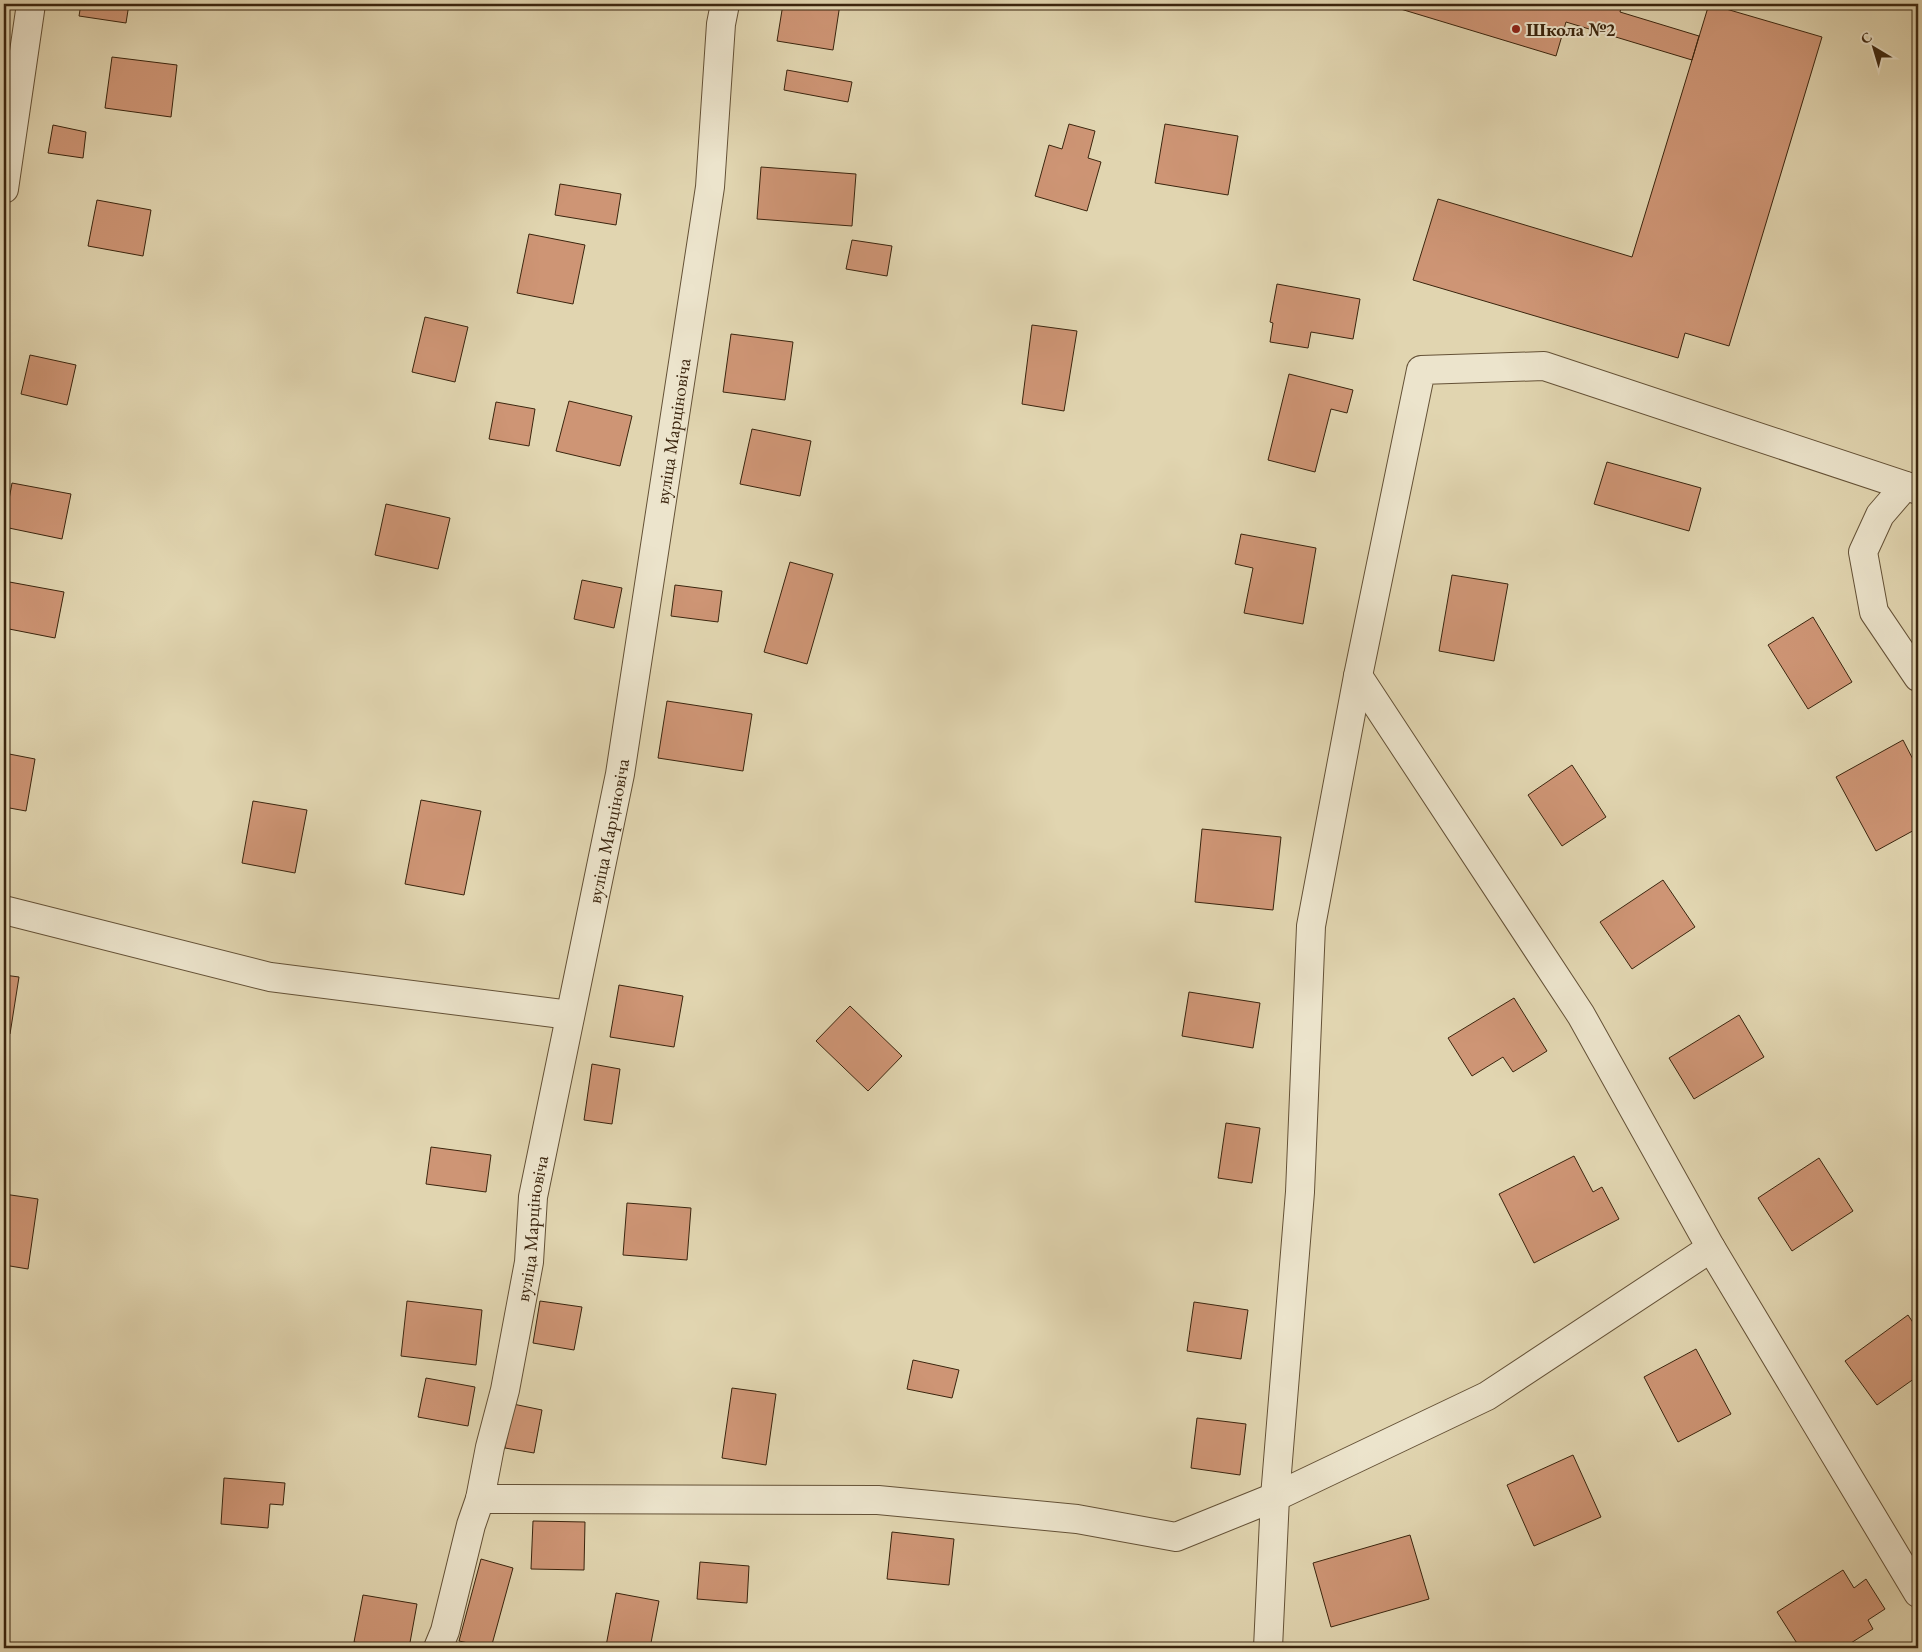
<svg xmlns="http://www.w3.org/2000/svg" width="1922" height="1652" viewBox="0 0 1922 1652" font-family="'EB Garamond',serif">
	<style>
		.building { fill: #ce9575; stroke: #3b250e }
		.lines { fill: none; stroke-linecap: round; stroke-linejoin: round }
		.street-casing { stroke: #645136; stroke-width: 30 }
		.street { stroke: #ece4cc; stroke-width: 28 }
		.poi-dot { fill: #8f2418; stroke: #ece4cc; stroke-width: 2 }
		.labels { text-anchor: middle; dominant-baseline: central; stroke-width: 4; stroke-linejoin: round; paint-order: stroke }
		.poi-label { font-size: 19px; font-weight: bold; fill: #3b250e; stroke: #ece4cc; text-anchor: start }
		.street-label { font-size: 19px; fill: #3b250e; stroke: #ece4cc }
	</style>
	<rect width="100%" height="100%" fill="#e1d5b0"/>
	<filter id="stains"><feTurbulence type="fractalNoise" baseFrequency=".004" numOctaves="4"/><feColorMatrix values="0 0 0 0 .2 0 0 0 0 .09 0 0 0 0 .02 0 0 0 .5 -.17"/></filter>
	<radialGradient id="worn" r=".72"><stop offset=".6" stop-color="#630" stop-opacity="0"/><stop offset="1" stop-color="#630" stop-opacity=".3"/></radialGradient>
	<!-- building -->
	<path class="building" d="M 81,4 L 129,4 L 126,23 L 79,16 Z
		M 783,4 L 840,4 L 833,50 L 777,41 Z
		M 1384,4 L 1622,4 L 1620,12 L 1699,36 L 1692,60 L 1566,22 L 1556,56 Z
		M 1709,4 L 1822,37 L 1729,346 L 1685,333 L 1678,358 L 1413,280 L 1438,199 L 1632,257 Z
		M 112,57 L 177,65 L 171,117 L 105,108 Z
		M 787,70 L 852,82 L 848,102 L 784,90 Z
		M 1069,124 L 1095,131 L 1088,158 L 1101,162 L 1087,211 L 1035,196 L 1049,145 L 1062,149 Z
		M 1165,124 L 1238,136 L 1228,195 L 1155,183 Z
		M 53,125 L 86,132 L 83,158 L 48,153 Z
		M 761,167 L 856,174 L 852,226 L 757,219 Z
		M 560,184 L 621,194 L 616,225 L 555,215 Z
		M 97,200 L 151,210 L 143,256 L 88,246 Z
		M 529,234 L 585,245 L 573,304 L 517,293 Z
		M 852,240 L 892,246 L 887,276 L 846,269 Z
		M 1277,284 L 1360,299 L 1353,339 L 1311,332 L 1308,348 L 1270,342 L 1273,323 L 1270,322 Z
		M 425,317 L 468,327 L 455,382 L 412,372 Z
		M 1032,325 L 1077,331 L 1064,411 L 1022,404 Z
		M 731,334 L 793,342 L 785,400 L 723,392 Z
		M 30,355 L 76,365 L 67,405 L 21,394 Z
		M 1289,374 L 1353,390 L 1347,413 L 1331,409 L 1315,472 L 1268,460 Z
		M 569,401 L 632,416 L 620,466 L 556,451 Z
		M 496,402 L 535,409 L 529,446 L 489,439 Z
		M 752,429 L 811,441 L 800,496 L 740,484 Z
		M 1607,462 L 1701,488 L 1689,531 L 1594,504 Z
		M 12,483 L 71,494 L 62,539 L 4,527 Z
		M 386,504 L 450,518 L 438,569 L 375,555 Z
		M 1241,534 L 1316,548 L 1303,624 L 1244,613 L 1253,568 L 1235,564 Z
		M 790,562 L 833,574 L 807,664 L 764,652 Z
		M 1452,575 L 1508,584 L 1494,661 L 1439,651 Z
		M 582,580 L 622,588 L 614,628 L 574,619 Z
		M 4,581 L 64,592 L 55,638 L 4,628 Z
		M 675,585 L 722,591 L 718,622 L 671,616 Z
		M 1813,617 L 1852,682 L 1808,709 L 1768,645 Z
		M 667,701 L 752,714 L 743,771 L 658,758 Z
		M 1903,740 L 1918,769 L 1918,828 L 1876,851 L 1836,777 Z
		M 4,753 L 35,759 L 26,811 L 4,807 Z
		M 1572,765 L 1606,817 L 1562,846 L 1528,795 Z
		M 421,800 L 481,811 L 464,895 L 405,884 Z
		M 253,801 L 307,810 L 295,873 L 242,863 Z
		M 1202,829 L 1281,837 L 1273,910 L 1195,902 Z
		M 1663,880 L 1695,927 L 1632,969 L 1600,922 Z
		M 4,975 L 19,977 L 10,1034 L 4,1033 Z
		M 619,985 L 683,996 L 674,1047 L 610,1037 Z
		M 1189,992 L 1260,1003 L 1253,1048 L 1182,1036 Z
		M 1514,998 L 1547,1051 L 1513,1072 L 1503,1057 L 1472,1076 L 1448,1038 Z
		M 850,1006 L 902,1056 L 868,1091 L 816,1041 Z
		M 1739,1015 L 1764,1057 L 1694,1099 L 1669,1058 Z
		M 592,1064 L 620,1069 L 612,1124 L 584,1120 Z
		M 1226,1123 L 1260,1128 L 1252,1183 L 1218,1178 Z
		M 431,1147 L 491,1155 L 486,1192 L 426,1184 Z
		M 1574,1156 L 1593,1192 L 1602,1187 L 1619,1219 L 1534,1263 L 1499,1194 Z
		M 1819,1158 L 1853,1211 L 1792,1251 L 1758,1198 Z
		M 4,1194 L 38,1199 L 28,1269 L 4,1265 Z
		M 627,1203 L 691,1208 L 687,1260 L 623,1255 Z
		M 407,1301 L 482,1310 L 476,1365 L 401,1356 Z
		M 540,1301 L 582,1307 L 574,1350 L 533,1343 Z
		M 1194,1302 L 1248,1310 L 1241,1359 L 1187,1351 Z
		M 1908,1315 L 1918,1330 L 1918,1376 L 1877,1405 L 1845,1361 Z
		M 1696,1349 L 1731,1414 L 1678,1442 L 1644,1377 Z
		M 913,1360 L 959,1370 L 952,1398 L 907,1389 Z
		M 426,1378 L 475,1387 L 468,1426 L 418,1417 Z
		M 732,1388 L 776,1394 L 766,1465 L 722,1458 Z
		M 513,1404 L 542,1410 L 534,1453 L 505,1448 Z
		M 1197,1418 L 1246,1424 L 1240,1475 L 1191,1468 Z
		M 1573,1455 L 1601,1517 L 1534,1546 L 1507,1485 Z
		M 224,1478 L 285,1483 L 283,1505 L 270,1504 L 268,1528 L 221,1524 Z
		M 533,1521 L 585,1522 L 584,1570 L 531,1569 Z
		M 892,1532 L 954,1539 L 949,1585 L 887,1579 Z
		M 1410,1535 L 1429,1599 L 1331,1627 L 1313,1563 Z
		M 481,1559 L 513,1568 L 491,1648 L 459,1641 Z
		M 700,1562 L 749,1566 L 747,1603 L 697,1599 Z
		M 1843,1570 L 1854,1588 L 1866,1579 L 1885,1609 L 1868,1620 L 1873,1629 L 1843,1648 L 1800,1648 L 1777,1612 Z
		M 616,1593 L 659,1601 L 650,1648 L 606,1646 Z
		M 363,1595 L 417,1604 L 409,1648 L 390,1648 L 354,1642 Z"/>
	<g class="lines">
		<defs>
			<g id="street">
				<path d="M 4,189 L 31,4"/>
				<path d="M 1905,486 L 1880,515 L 1863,552 L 1874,612 L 1918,677"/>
				<path d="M 1358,676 L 1581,1015 L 1711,1248 L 1918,1593"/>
				<path d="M 4,910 L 270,977 L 570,1015"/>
				<path d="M 480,1499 L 878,1500 L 1077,1519 L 1176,1537 L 1275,1497 L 1487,1396 L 1711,1248"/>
				<path id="s1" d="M 438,1648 L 445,1631 L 471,1525 L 480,1499 L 490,1447 L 505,1390 L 529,1262 L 533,1197 L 620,774 L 710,187 L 721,24 L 725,4"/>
				<path d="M 1268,1648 L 1275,1497 L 1300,1192 L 1311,926 L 1358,676 L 1421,370 L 1544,366 L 1918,490"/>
			</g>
		</defs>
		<!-- street casing -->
		<use href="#street" class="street-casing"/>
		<!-- street -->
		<use href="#street" class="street"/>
	</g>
	<!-- markers -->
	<circle class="poi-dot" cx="1516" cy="29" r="5"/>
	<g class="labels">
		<!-- poi labels -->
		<g class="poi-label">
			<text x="1526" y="29">Школа №2</text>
		</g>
		<!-- street labels -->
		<g class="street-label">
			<text stroke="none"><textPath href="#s1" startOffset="1241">вуліца Марціновіча</textPath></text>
			<text stroke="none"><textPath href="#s1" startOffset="836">вуліца Марціновіча</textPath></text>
			<text stroke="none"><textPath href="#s1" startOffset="431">вуліца Марціновіча</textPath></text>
		</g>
	</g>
	<!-- margin -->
	<rect width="1922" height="1652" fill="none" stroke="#e1d5b0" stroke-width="20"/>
	<rect x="5" y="5" width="1912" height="1642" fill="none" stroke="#3b250e" stroke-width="2.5"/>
	<rect x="10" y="10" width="1902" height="1632" fill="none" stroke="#3b250e"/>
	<!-- north arrow -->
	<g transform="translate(1874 48) rotate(322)" stroke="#ece4cc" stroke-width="4" paint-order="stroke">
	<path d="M0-4L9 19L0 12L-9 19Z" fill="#3b250e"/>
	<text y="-8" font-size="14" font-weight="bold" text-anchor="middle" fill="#3b250e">С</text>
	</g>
	<rect width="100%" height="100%" filter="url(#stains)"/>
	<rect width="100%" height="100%" fill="url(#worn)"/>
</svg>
